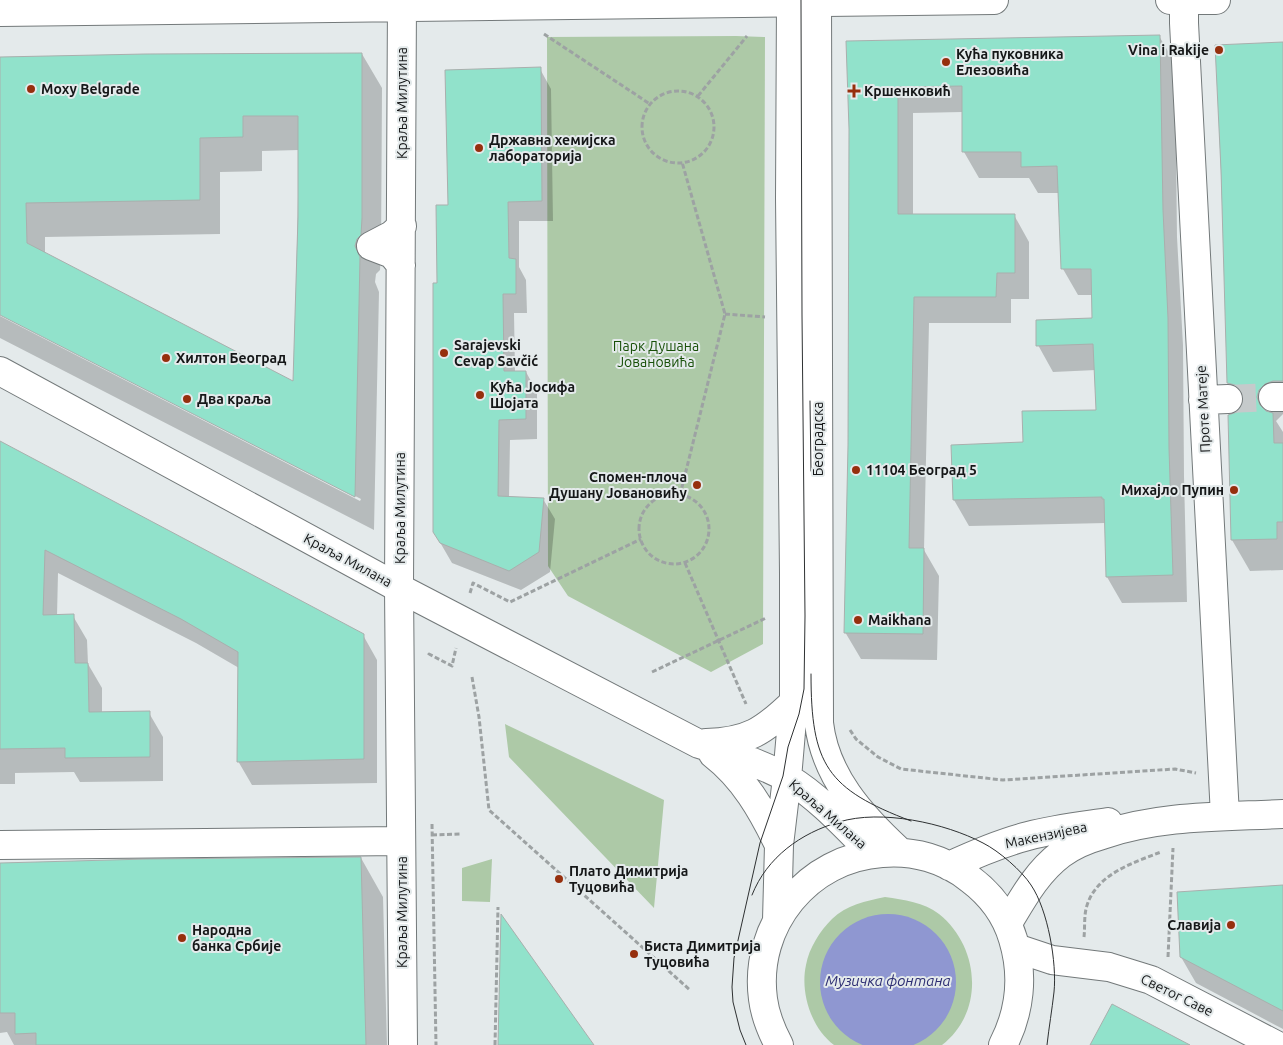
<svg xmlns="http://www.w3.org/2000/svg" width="1283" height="1045" viewBox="0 0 1283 1045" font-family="Ubuntu,sans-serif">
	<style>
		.green { fill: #adc9a7 }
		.water { fill: #8f97d1 }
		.shadow { fill: #0003; fill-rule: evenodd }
		.building { fill: #91e2cb; stroke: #a9afad; fill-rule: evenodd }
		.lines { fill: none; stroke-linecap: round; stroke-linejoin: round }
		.minor-tunnel { stroke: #c5cacb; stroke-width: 28; stroke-dasharray: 28 14; stroke-linecap: butt }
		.minor-casing { stroke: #73797a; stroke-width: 30 }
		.major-casing { stroke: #73797a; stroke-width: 30 }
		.path { stroke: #9da2a3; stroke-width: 3; stroke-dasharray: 5 2.5; stroke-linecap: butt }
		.minor { stroke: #fff; stroke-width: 28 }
		.major { stroke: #fff; stroke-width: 28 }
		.tram { stroke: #2e3132; stroke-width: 1 }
		.poi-dot { fill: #962f0d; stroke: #e4eaeb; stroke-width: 2 }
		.labels { text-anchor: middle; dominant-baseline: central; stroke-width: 4; stroke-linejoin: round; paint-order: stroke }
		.poi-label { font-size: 14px; font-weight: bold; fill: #151718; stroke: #e4eaeb; text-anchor: start }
		.street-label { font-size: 14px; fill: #151718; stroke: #e4eaeb }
		.park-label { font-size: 14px; fill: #185008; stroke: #e4eaeb }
		.water-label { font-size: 15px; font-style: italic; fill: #2d2e73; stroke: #e4eaeb }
	</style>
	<rect width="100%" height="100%" fill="#e4eaeb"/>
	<!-- green -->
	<path class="green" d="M 736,36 L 765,37 L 763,644 L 711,672 L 568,596 L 548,566 L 547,37 Z
		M 505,724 L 664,800 L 654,908 L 509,757 Z
		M 492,859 L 490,902 L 462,901 L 462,868 Z
		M 885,897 C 904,900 924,902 939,914 C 980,947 985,1012 942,1045 L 834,1045 C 811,1028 800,992 806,965 C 809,948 820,931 832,919 C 846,905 866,901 885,897 Z"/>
	<!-- water -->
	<path class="water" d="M820 982a68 68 0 1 1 136 0a68 68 0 1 1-136 0Z"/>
	<!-- shadow -->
	<path class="shadow" d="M 1159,36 L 1175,63 L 1177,237 L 1183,345 L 1184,476 L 1187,602 L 1122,603 L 1107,577 L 1106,523 L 969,526 L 954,500 L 952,446 L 1024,443 L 1098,411 L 1096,370 L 1053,372 L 1038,345 L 1093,320 L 1092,295 L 1078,295 L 1063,269 L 1060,193 L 1038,193 L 1029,178 L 979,178 L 964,152 L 963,112 L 913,113 L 913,215 L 1014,215 L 1029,242 L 1029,299 L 1011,299 L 1011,323 L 929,323 L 924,550 L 939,576 L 937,660 L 861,659 L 845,632 L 848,496 L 850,129 L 847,43 Z
		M 1283,45 L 1283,414 L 1276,421 L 1283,432 L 1283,570 L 1250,571 L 1232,540 L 1237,413 L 1243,407 L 1229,383 L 1216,46 Z
		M 362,54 L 382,88 L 381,253 L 380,270 L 376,274 L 375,282 L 379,292 L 374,530 L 0,338 L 0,316 L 360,501 L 361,499 L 0,313 L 0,57 ZM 299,150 L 294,383 L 45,254 L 45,237 L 220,234 L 220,172 L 262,171 L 262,151 Z
		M 540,69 L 551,89 L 553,221 L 519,221 L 519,267 L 526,280 L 527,313 L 514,313 L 515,372 L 526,372 L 537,392 L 537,439 L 510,440 L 509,497 L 543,499 L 555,519 L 550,572 L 521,590 L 452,563 L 434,532 L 438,285 L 449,206 Z
		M 0,449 L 363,635 L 377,660 L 377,783 L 252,785 L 238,761 L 239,668 L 196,643 L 58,573 L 57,616 L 73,616 L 87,640 L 88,664 L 102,688 L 102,713 L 149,713 L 163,737 L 163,781 L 80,782 L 74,772 L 15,773 L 15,784 L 0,784 Z
		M 361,858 L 383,897 L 387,1045 L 14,1045 L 7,1032 L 0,1033 L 0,865 Z
		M 1283,887 L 1283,1029 L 1196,983 L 1181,957 Z"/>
	<!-- building -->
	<path class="building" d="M 1160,35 L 1163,210 L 1168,318 L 1169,448 L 1173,575 L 1106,577 L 1104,499 L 1102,499 L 1102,497 L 953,500 L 951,445 L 1023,442 L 1022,411 L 1096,410 L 1093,344 L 1036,346 L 1036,320 L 1092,318 L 1091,269 L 1061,269 L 1057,166 L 1021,167 L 1021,152 L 962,152 L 962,86 L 898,87 L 898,214 L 1015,214 L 1015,273 L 997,273 L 996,297 L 914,297 L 909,548 L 924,548 L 923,634 L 844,633 L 848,445 L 849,129 L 846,41 Z
		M 1283,42 L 1283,381 L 1273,381 L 1265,384 L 1259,390 L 1257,397 L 1260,405 L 1266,411 L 1273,413 L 1274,443 L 1283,443 L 1283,522 L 1277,522 L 1277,539 L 1231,540 L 1228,415 L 1237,412 L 1242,407 L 1244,399 L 1241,390 L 1235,385 L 1227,383 L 1221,170 L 1215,45 Z
		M 362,53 L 362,218 L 361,235 L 357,239 L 355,246 L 360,257 L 355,497 L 0,315 L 0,57 L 145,54 ZM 243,116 L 298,116 L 298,217 L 293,381 L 27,243 L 26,203 L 200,200 L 200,138 L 243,137 Z
		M 541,67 L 542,201 L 508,202 L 509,258 L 516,259 L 516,294 L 503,294 L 504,371 L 526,371 L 526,419 L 499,420 L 498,496 L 544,498 L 539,552 L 509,571 L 440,543 L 433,532 L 433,283 L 437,283 L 436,205 L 448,205 L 445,70 Z
		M 0,441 L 364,634 L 364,759 L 237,762 L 238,652 L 181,619 L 45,550 L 43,615 L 74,614 L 75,663 L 88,663 L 89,712 L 150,711 L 150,757 L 65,758 L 65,748 L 0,749 Z
		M 361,857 L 366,1045 L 36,1045 L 36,1033 L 15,1034 L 15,1013 L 0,1013 L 0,863 L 147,859 Z
		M 1283,885 L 1283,1011 L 1180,957 L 1177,892 Z
		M 501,914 L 594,1045 L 498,1045 Z
		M 1112,1004 L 1190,1045 L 1090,1045 Z"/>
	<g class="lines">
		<!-- minor-tunnel -->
		<path class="minor-tunnel" d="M 1228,399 L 1273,397"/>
		<defs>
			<path id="minor" d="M 402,0 L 399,588 L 403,1045
				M 1170,0 L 1216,0
				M 1184,0 L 1184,23 L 1225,816
				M 0,12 L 994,0
				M 401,265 L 392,254 L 371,246 L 392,235 L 402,226
				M 1273,397 L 1283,397
				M 1203,400 L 1228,399
				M 0,845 L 401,841
				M 1016,948 L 1052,960 L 1109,967 L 1151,980 L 1276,1045"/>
			<path id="major" d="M 817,0 L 819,723 C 825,776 861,816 899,851
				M 0,371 L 399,588 L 699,744 C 728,753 763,764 789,779 C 820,798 847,828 872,853
				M 706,743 C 748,742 764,731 793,703
				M 713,754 C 744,778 762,810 779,845
				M 949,866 C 975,854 1001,843 1028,836 C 1054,829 1081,826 1108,822
				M 777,920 L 779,845 L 787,778 L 794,697 L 794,573 L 790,198 L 791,0
				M 1008,923 C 1023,898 1037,872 1061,854 C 1073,845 1088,839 1102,835 C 1160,815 1223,817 1283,814
				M 779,1045 C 771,1030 765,1015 763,999 C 753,925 808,858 882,853 C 913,850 945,859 970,879 C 990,894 1006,915 1013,939 C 1024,975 1020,1012 1003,1045"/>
		</defs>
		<!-- minor casing -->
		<use href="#minor" class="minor-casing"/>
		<!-- major casing -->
		<use href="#major" class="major-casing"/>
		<!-- path -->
		<path class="path" d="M 544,34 L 650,104
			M642 127a36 36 0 1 1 72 0a36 36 0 1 1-72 0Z
			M 698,96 L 747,36
			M 725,314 L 765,317
			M639 529a35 35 0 1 1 70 0a35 35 0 1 1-70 0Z
			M 680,495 L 725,314 L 682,162
			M 685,563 L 746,704
			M 470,593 L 473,583 L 510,602 L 641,539
			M 429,655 L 429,654 L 452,666 L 456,648
			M 652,672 L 766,618
			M 472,677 L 479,717 L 489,810 L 690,990
			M 850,730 L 856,739 L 878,757 L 901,769 L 1003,780 L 1175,769 L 1196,773
			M 432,824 L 436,1045
			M 432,835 L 462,834
			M 1084,937 C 1085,928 1084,918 1086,909 C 1094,875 1132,863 1161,852
			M 1168,957 L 1173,848
			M 495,1045 L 498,907"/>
		<!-- minor -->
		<use href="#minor" class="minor"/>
		<!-- major -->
		<use href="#major" class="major"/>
		<!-- tram -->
		<path class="tram" d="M 810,401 L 811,471
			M 811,674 C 811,765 827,789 911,821
			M 752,895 C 767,857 801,833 839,822 C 881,809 945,823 983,843 C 999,851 1022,871 1031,885 C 1048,910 1057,963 1054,992 C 1052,1010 1049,1027 1047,1045
			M 746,1045 L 740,1030 L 733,1002 L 732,987 L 734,958 L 760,843 L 783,776 L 788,747 L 799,714 L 804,689 L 805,616 L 802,315 L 801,0"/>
	</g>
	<!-- markers -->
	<g class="poi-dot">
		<circle cx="1219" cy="50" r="5"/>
		<circle cx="946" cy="62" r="5"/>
		<circle cx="31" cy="89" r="5"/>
		<path d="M851.5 83.5h5v5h5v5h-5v5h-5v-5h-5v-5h5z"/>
		<circle cx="479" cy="148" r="5"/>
		<circle cx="444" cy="353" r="5"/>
		<circle cx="166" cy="358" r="5"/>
		<circle cx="480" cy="395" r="5"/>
		<circle cx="187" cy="399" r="5"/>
		<circle cx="856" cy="470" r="5"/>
		<circle cx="697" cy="485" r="5"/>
		<circle cx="1234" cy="490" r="5"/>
		<circle cx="858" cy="620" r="5"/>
		<circle cx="559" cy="879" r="5"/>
		<circle cx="1231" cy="925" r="5"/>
		<circle cx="182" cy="938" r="5"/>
		<circle cx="634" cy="954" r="5"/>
	</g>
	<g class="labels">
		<!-- poi labels -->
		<g class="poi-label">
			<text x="1209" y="50" text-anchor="end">Vina i Rakije</text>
			<text x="956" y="54">Кућа пуковника<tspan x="956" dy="16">Елезовића</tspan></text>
			<text x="41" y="89">Moxy Belgrade</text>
			<text x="864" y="91">Кршенковић</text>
			<text x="489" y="140">Државна хемијска<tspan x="489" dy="16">лабораторија</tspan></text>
			<text x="454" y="345">Sarajevski<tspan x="454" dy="16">Cevap Savčić</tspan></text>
			<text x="176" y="358">Хилтон Београд</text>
			<text x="490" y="387">Кућа Јосифа<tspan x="490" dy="16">Шојата</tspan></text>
			<text x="197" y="399">Два краља</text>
			<text x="866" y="470">11104 Београд 5</text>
			<text x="687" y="477" text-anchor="end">Спомен-плоча<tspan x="687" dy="16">Душану Јовановићу</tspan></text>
			<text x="1224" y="490" text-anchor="end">Михајло Пупин</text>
			<text x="868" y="620">Maikhana</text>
			<text x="569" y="871">Плато Димитрија<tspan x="569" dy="16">Туцовића</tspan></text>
			<text x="1221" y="925" text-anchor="end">Славија</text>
			<text x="192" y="930">Народна<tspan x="192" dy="16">банка Србије</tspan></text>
			<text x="644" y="946">Биста Димитрија<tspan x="644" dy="16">Туцовића</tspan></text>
		</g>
		<!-- street labels -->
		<g class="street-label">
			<text transform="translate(402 103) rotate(-90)">Краља Милутина</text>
			<text transform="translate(1203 409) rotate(-93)">Проте Матеје</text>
			<text transform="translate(818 439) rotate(-90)">Београдска</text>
			<text transform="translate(400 508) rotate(-90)">Краља Милутина</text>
			<text transform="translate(348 560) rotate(28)">Краља Милана</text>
			<text transform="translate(828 814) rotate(41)">Краља Милана</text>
			<text transform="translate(1046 835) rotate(-12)">Макензијева</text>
			<text transform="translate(402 912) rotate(-90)">Краља Милутина</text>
			<text transform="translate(1177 995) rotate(26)">Светог Саве</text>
		</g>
		<!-- park labels -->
		<g class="park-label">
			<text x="656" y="346">Парк Душана<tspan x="656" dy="16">Јовановића</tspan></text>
		</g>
		<!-- water labels -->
		<g class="water-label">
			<text x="888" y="980">Музичка фонтана</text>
		</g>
	</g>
</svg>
